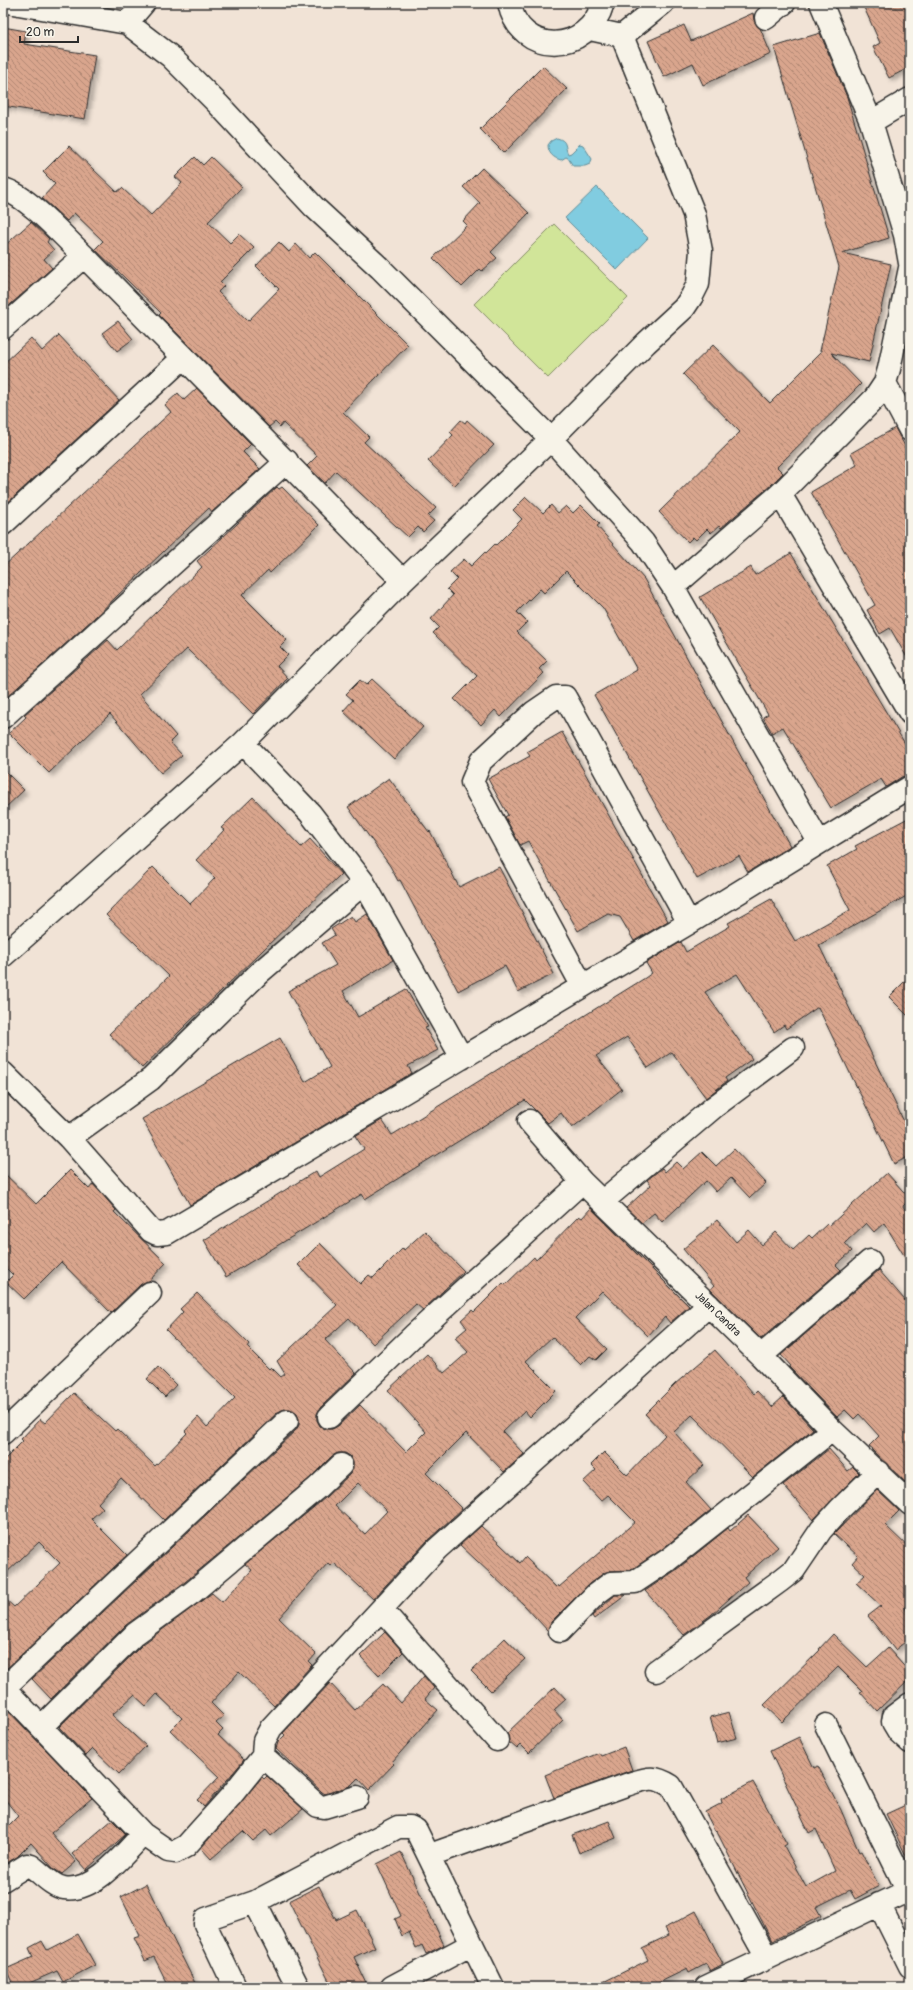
<svg xmlns="http://www.w3.org/2000/svg" width="913" height="1990" viewBox="0 0 913 1990" font-family="Pangolin,sans-serif">
	<style>
		.pitch { fill: #d1e599; stroke: #7e8862 }
		.water { fill: #81cce0; stroke: #5f8c98 }
		.building { fill: url(#building-back-hatch); stroke: #2b2b2b; fill-rule: evenodd; filter: url(#shadow) }
		.lines { fill: none; stroke-linecap: round; stroke-linejoin: round }
		.minor-casing { stroke: #2b2b2b; stroke-width: 25 }
		.minor { stroke: #f7f3e8; stroke-width: 22 }
		.labels { text-anchor: middle; dominant-baseline: central; stroke-width: 4; stroke-linejoin: round; paint-order: stroke }
		.street-label { font-size: 11px; fill: #2b2b2b; stroke: #f7f3e8 }
	</style>
	<defs>
		<pattern id="building-back-hatch" width="6" height="6" patternUnits="userSpaceOnUse"><rect width="6" height="6" fill="#d9a58d"/><path d="M-1 5l2 2M0 0l6 6M5-1l2 2" fill="none" stroke="#b08773"/></pattern>
		<filter id="shadow"><feDropShadow dx="3.5" dy="3.5" stdDeviation="2" flood-color="#0004"/></filter>
	</defs>
	<rect width="100%" height="100%" fill="#f1e3d6"/>
	<filter id="ink" filterUnits="userSpaceOnUse"><feTurbulence type="fractalNoise" baseFrequency=".025" numOctaves="2"/><feDisplacementMap in="SourceGraphic" scale="8" xChannelSelector="R" yChannelSelector="G"/><feConvolveMatrix kernelMatrix="1 2 1 2 8 2 1 2 1" color-interpolation-filters="sRGB"/></filter>
	<g filter="url(#ink)">
		<!-- pitch -->
		<path class="pitch" d="M 554,224 L 628,298 L 548,378 L 474,304 Z"/>
		<!-- water -->
		<path class="water" d="M 557,138 C 568,141 564,146 568,154 L 571,153 L 580,144 L 583,145 L 592,159 L 590,164 L 585,166 L 573,166 L 568,158 L 566,157 L 561,160 C 553,158 548,153 548,145 L 551,141 Z
			M 597,187 L 648,238 L 617,270 L 565,218 Z"/>
		<!-- building -->
		<path class="building" d="M 862,3 L 910,3 L 910,67 L 889,78 L 873,47 L 880,43 Z
			M 753,13 L 754,20 L 760,28 L 771,54 L 703,85 L 693,63 L 664,77 L 648,41 L 684,25 L 691,41 Z
			M 3,27 L 26,31 L 24,44 L 95,55 L 85,119 L 3,106 Z
			M 820,33 L 847,97 L 889,238 L 842,253 L 891,264 L 869,362 L 831,353 L 861,384 L 777,467 L 783,473 L 771,485 L 721,528 L 719,526 L 711,533 L 707,529 L 696,540 L 693,537 L 688,542 L 659,512 L 740,432 L 683,374 L 713,345 L 770,403 L 822,351 L 820,351 L 839,267 L 774,47 Z
			M 543,66 L 567,89 L 504,153 L 480,129 Z
			M 69,146 L 117,192 L 122,188 L 151,215 L 182,183 L 175,177 L 195,157 L 203,165 L 211,157 L 242,187 L 208,222 L 230,243 L 239,234 L 254,248 L 220,282 L 224,286 L 218,292 L 248,321 L 279,289 L 256,266 L 279,242 L 289,252 L 296,244 L 309,258 L 315,252 L 408,345 L 343,412 L 369,437 L 364,442 L 436,508 L 428,516 L 434,521 L 423,532 L 418,527 L 408,537 L 336,471 L 325,483 L 307,466 L 317,456 L 283,423 L 280,427 L 275,422 L 269,427 L 159,315 L 161,313 L 95,249 L 103,241 L 74,213 L 67,221 L 42,198 L 55,184 L 43,172 Z
			M 482,168 L 529,213 L 491,252 L 497,258 L 482,271 L 480,269 L 462,287 L 433,258 L 467,225 L 463,221 L 480,203 L 463,187 Z
			M 31,222 L 49,239 L 47,242 L 54,250 L 44,259 L 52,268 L 3,311 L 3,247 Z
			M 118,321 L 133,339 L 117,351 L 102,333 Z
			M 59,335 L 119,400 L 3,507 L 3,364 L 31,338 L 42,351 Z
			M 197,388 L 251,444 L 243,452 L 260,469 L 212,512 L 209,508 L 94,618 L 7,697 L 3,693 L 3,567 L 171,412 L 165,405 L 178,393 L 184,400 Z
			M 461,420 L 465,423 L 467,420 L 494,445 L 454,486 L 428,461 L 453,435 L 450,432 Z
			M 895,428 L 910,455 L 910,663 L 890,628 L 880,634 L 867,610 L 875,605 L 811,492 L 857,465 L 851,453 Z
			M 277,487 L 279,489 L 282,487 L 319,525 L 270,573 L 268,570 L 242,595 L 287,640 L 280,647 L 288,655 L 277,666 L 288,678 L 253,714 L 187,649 L 140,694 L 176,736 L 170,742 L 182,755 L 161,773 L 110,714 L 49,773 L 9,733 L 26,717 L 24,715 L 108,640 L 117,650 L 202,567 L 197,561 Z
			M 526,497 L 543,513 L 551,505 L 558,513 L 566,506 L 573,513 L 581,505 L 600,524 L 597,526 L 644,579 L 790,846 L 748,872 L 739,856 L 697,879 L 594,695 L 637,670 L 603,608 L 566,571 L 544,593 L 540,589 L 517,612 L 527,622 L 517,632 L 547,661 L 539,669 L 544,673 L 501,717 L 495,710 L 481,725 L 454,699 L 477,676 L 433,633 L 439,627 L 431,619 L 453,595 L 447,589 L 457,579 L 450,572 L 464,559 L 471,566 L 485,552 L 486,553 L 495,544 L 496,545 L 522,519 L 513,510 Z
			M 791,553 L 910,752 L 910,775 L 903,776 L 886,787 L 881,779 L 831,808 L 783,727 L 772,733 L 763,717 L 768,714 L 700,597 L 751,567 L 755,575 Z
			M 372,679 L 423,727 L 394,759 L 343,711 L 353,700 L 346,694 L 360,680 L 366,685 Z
			M 562,732 L 668,921 L 634,941 L 620,917 L 608,914 L 578,931 L 528,841 L 520,845 L 505,817 L 508,815 L 488,779 L 530,756 L 527,752 Z
			M 3,769 L 24,790 L 3,810 Z
			M 389,778 L 429,832 L 430,831 L 459,887 L 499,867 L 554,974 L 518,992 L 505,966 L 458,991 L 400,880 L 398,881 L 390,866 L 348,807 Z
			M 253,797 L 301,847 L 310,839 L 341,874 L 142,1068 L 109,1034 L 169,976 L 106,915 L 153,867 L 190,904 L 215,878 L 196,860 L 224,830 L 221,828 Z
			M 910,817 L 910,894 L 819,945 L 910,1134 L 910,1156 L 894,1164 L 818,1007 L 786,1029 L 784,1025 L 774,1032 L 737,974 L 705,992 L 752,1059 L 725,1078 L 727,1081 L 706,1098 L 672,1052 L 648,1068 L 627,1037 L 596,1056 L 622,1089 L 572,1128 L 561,1113 L 548,1123 L 525,1100 L 365,1199 L 362,1194 L 226,1277 L 204,1240 L 316,1171 L 319,1177 L 364,1149 L 355,1136 L 382,1120 L 392,1135 L 645,978 L 652,973 L 646,963 L 681,942 L 686,952 L 730,926 L 728,923 L 771,899 L 795,941 L 850,910 L 827,866 L 857,849 L 855,846 Z
			M 367,914 L 393,960 L 343,991 L 358,1017 L 406,989 L 428,1027 L 425,1028 L 438,1050 L 408,1066 L 412,1073 L 190,1205 L 142,1119 L 280,1038 L 305,1082 L 330,1067 L 288,991 L 336,965 L 322,943 L 335,935 L 331,929 L 351,916 L 355,922 Z
			M 910,976 L 910,1018 L 889,997 Z
			M 734,1149 L 766,1183 L 750,1198 L 731,1178 L 716,1192 L 706,1181 L 662,1222 L 654,1213 L 642,1223 L 626,1208 L 651,1185 L 647,1180 L 662,1168 L 665,1172 L 676,1162 L 683,1169 L 702,1152 L 716,1166 Z
			M 70,1170 L 89,1189 L 93,1184 L 116,1210 L 114,1212 L 166,1263 L 149,1281 L 141,1284 L 111,1313 L 61,1262 L 24,1299 L 6,1282 L 13,1275 L 3,1265 L 3,1172 L 36,1204 Z
			M 887,1173 L 910,1199 L 903,1206 L 910,1219 L 910,1265 L 884,1223 L 874,1232 L 866,1223 L 845,1243 L 852,1251 L 836,1265 L 841,1270 L 761,1339 L 710,1289 L 714,1286 L 683,1249 L 717,1220 L 736,1242 L 749,1230 L 762,1245 L 776,1232 L 793,1250 L 809,1235 L 812,1238 L 827,1224 L 829,1226 Z
			M 591,1208 L 689,1306 L 670,1323 L 665,1317 L 648,1336 L 602,1291 L 575,1318 L 607,1349 L 596,1360 L 590,1356 L 581,1365 L 552,1337 L 526,1361 L 556,1391 L 530,1417 L 525,1411 L 503,1432 L 524,1454 L 504,1472 L 466,1433 L 426,1473 L 462,1509 L 428,1540 L 373,1599 L 334,1563 L 331,1566 L 328,1563 L 279,1618 L 316,1654 L 309,1662 L 312,1665 L 274,1706 L 239,1672 L 211,1703 L 224,1716 L 216,1723 L 223,1730 L 218,1735 L 244,1760 L 204,1807 L 197,1800 L 219,1777 L 170,1730 L 182,1718 L 157,1694 L 146,1706 L 134,1695 L 112,1715 L 146,1746 L 119,1774 L 93,1749 L 86,1756 L 59,1727 L 143,1644 L 212,1593 L 222,1602 L 252,1570 L 245,1564 L 325,1498 L 350,1474 L 353,1469 L 353,1462 L 350,1456 L 345,1453 L 338,1453 L 332,1456 L 309,1479 L 185,1582 L 126,1625 L 51,1699 L 32,1679 L 296,1430 L 299,1425 L 299,1419 L 296,1412 L 290,1409 L 285,1409 L 278,1412 L 164,1520 L 121,1478 L 98,1503 L 103,1508 L 91,1519 L 127,1555 L 3,1672 L 3,1597 L 14,1607 L 60,1563 L 39,1542 L 3,1576 L 3,1461 L 23,1441 L 21,1439 L 40,1419 L 45,1423 L 74,1393 L 115,1431 L 117,1429 L 155,1466 L 187,1433 L 185,1431 L 198,1417 L 207,1427 L 235,1398 L 166,1330 L 183,1312 L 180,1309 L 197,1293 L 249,1344 L 247,1347 L 269,1369 L 271,1367 L 281,1377 L 285,1374 L 277,1361 L 337,1305 L 298,1265 L 320,1243 L 360,1284 L 369,1275 L 373,1278 L 403,1248 L 404,1250 L 425,1231 L 464,1271 L 423,1310 L 416,1304 L 373,1344 L 349,1318 L 325,1340 L 356,1373 L 320,1408 L 317,1414 L 317,1420 L 320,1426 L 325,1429 L 332,1429 L 338,1426 L 360,1405 L 406,1452 L 426,1432 L 388,1390 L 427,1354 L 444,1373 L 468,1352 L 455,1338 L 467,1328 L 461,1320 L 472,1310 L 474,1312 L 503,1283 L 505,1285 L 534,1257 L 536,1260 L 579,1216 L 582,1218 ZM 358,1483 L 387,1511 L 365,1534 L 335,1506 Z
			M 879,1270 L 910,1306 L 910,1478 L 905,1482 L 872,1450 L 873,1449 L 869,1446 L 879,1436 L 859,1414 L 854,1419 L 845,1410 L 837,1417 L 789,1367 L 791,1366 L 781,1355 Z
			M 715,1350 L 754,1394 L 757,1391 L 772,1407 L 783,1397 L 813,1429 L 753,1477 L 692,1415 L 674,1432 L 704,1465 L 686,1482 L 711,1510 L 661,1550 L 631,1570 L 610,1571 L 604,1573 L 589,1584 L 551,1622 L 548,1631 L 524,1605 L 460,1545 L 481,1526 L 520,1563 L 525,1557 L 556,1587 L 558,1585 L 559,1587 L 635,1522 L 608,1495 L 601,1501 L 583,1482 L 596,1470 L 591,1465 L 604,1452 L 627,1475 L 665,1435 L 645,1414 L 675,1384 Z
			M 158,1367 L 176,1385 L 165,1397 L 147,1379 Z
			M 829,1449 L 848,1471 L 853,1467 L 859,1473 L 813,1520 L 783,1485 Z
			M 877,1490 L 899,1511 L 885,1525 L 910,1549 L 910,1603 L 905,1607 L 910,1620 L 910,1638 L 895,1650 L 868,1616 L 881,1606 L 856,1583 L 865,1575 L 852,1563 L 858,1556 L 834,1534 Z
			M 748,1515 L 778,1547 L 744,1577 L 748,1582 L 711,1615 L 684,1635 L 645,1591 L 676,1570 L 728,1528 L 730,1531 Z
			M 615,1595 L 626,1595 L 594,1619 L 592,1616 Z
			M 385,1632 L 403,1652 L 379,1676 L 360,1656 Z
			M 833,1634 L 867,1667 L 888,1648 L 910,1673 L 910,1679 L 877,1711 L 860,1692 L 862,1691 L 838,1667 L 782,1722 L 764,1705 L 820,1650 L 819,1649 Z
			M 505,1638 L 525,1659 L 491,1691 L 471,1671 Z
			M 424,1676 L 434,1688 L 425,1699 L 438,1710 L 392,1762 L 394,1764 L 369,1790 L 358,1778 L 350,1786 L 325,1794 L 322,1792 L 276,1749 L 278,1742 L 285,1735 L 283,1733 L 330,1683 L 355,1710 L 383,1684 L 401,1703 Z
			M 555,1687 L 566,1699 L 554,1710 L 563,1720 L 529,1753 L 521,1745 L 517,1749 L 509,1742 L 507,1733 Z
			M 3,1705 L 92,1798 L 51,1833 L 76,1862 L 62,1874 L 54,1869 L 31,1843 L 17,1857 L 3,1865 L 3,1831 L 18,1816 L 3,1797 Z
			M 729,1712 L 737,1738 L 717,1743 L 710,1717 Z
			M 799,1737 L 814,1768 L 818,1766 L 841,1810 L 859,1852 L 861,1851 L 879,1886 L 855,1899 L 850,1890 L 816,1907 L 821,1916 L 772,1941 L 716,1830 L 715,1831 L 705,1812 L 722,1803 L 721,1799 L 753,1782 L 787,1844 L 784,1846 L 806,1887 L 835,1871 L 816,1829 L 809,1833 L 770,1751 Z
			M 624,1747 L 632,1770 L 554,1798 L 545,1775 L 599,1753 L 601,1756 Z
			M 267,1776 L 303,1809 L 271,1836 L 266,1830 L 253,1841 L 243,1831 L 211,1859 L 201,1848 L 262,1777 L 264,1779 Z
			M 910,1803 L 910,1864 L 886,1814 Z
			M 112,1820 L 126,1834 L 86,1870 L 72,1854 Z
			M 609,1821 L 616,1838 L 579,1853 L 572,1835 Z
			M 401,1852 L 444,1945 L 426,1954 L 422,1945 L 416,1948 L 409,1932 L 402,1936 L 395,1919 L 401,1916 L 377,1864 Z
			M 146,1884 L 197,1987 L 169,1987 L 154,1957 L 145,1961 L 134,1938 L 140,1936 L 121,1897 Z
			M 319,1886 L 336,1920 L 357,1910 L 375,1947 L 354,1957 L 368,1987 L 332,1987 L 289,1901 Z
			M 696,1911 L 723,1964 L 710,1971 L 706,1964 L 689,1973 L 687,1969 L 650,1987 L 593,1987 L 648,1960 L 642,1948 L 669,1935 L 665,1928 Z
			M 78,1934 L 95,1965 L 63,1982 L 57,1971 L 20,1987 L 14,1987 L 6,1969 L 33,1957 L 29,1948 L 42,1941 L 47,1950 Z"/>
		<g class="lines">
			<defs>
				<path id="minor" d="M 13,3 L 127,23 L 144,3
					M 509,3 C 520,57 588,55 603,3
					M 821,3 L 871,122 L 905,235 L 910,263
					M 766,18 L 784,3
					M 127,23 L 170,56 L 218,104 L 314,207 L 380,268 L 551,439 L 643,542 L 673,587 L 819,842
					M 622,36 L 663,3
					M 871,122 L 910,99
					M 3,189 C 27,195 65,238 84,256 L 403,581
					M 3,328 L 84,256
					M 885,383 L 910,430
					M 780,494 L 910,713
					M 3,524 L 184,357
					M 673,587 L 780,494 L 875,398 L 885,383 L 889,369 L 910,268
					M 3,717 L 287,461
					M 243,743 L 310,813 L 364,883 L 462,1058
					M 3,956 L 243,743 L 403,581 L 551,439 L 646,343 L 684,308 L 692,296 L 698,284 L 701,251 L 694,214 L 622,36 L 590,29
					M 582,985 L 472,782 L 481,761 L 534,712 L 556,697 L 565,697 L 689,923
					M 3,1073 L 69,1138 L 151,1231 L 157,1234 L 167,1233 L 689,923 L 910,787
					M 529,1121 L 582,1182 L 761,1356 L 832,1430 L 910,1504
					M 69,1138 L 151,1079 L 259,973 L 364,883
					M 603,1201 L 714,1107 L 793,1048
					M 761,1356 L 870,1261
					M 329,1417 L 414,1335 L 582,1182
					M 3,1433 L 150,1293
					M 382,1610 L 497,1740
					M 560,1631 L 596,1594 L 611,1583 L 635,1582 L 668,1560 L 832,1430
					M 656,1671 L 780,1581 L 794,1570 L 821,1530 L 840,1509 L 878,1472
					M 3,1687 L 143,1834 L 168,1851 L 175,1852 L 186,1846 L 231,1796 L 263,1756 L 264,1741 L 271,1728 L 437,1549 L 709,1305
					M 4,1688 L 287,1421
					M 910,1704 L 894,1716 L 893,1722 L 899,1732 L 910,1742
					M 826,1725 L 908,1891
					M 42,1726 L 135,1634 L 193,1592 L 317,1488 L 341,1465
					M 263,1756 L 318,1806 L 324,1807 L 357,1797
					M 430,1855 L 626,1785 C 645,1779 653,1774 671,1786 L 767,1958
					M 3,1880 L 27,1865 L 31,1866 C 40,1872 53,1887 64,1888 C 94,1893 125,1853 143,1834
					M 255,1902 L 298,1987
					M 879,1904 L 910,1966
					M 235,1987 L 205,1924 L 206,1919 L 255,1902 L 398,1827 L 410,1827 L 416,1830 L 493,1987
					M 392,1987 L 472,1944
					M 706,1987 L 910,1890"/>
			</defs>
			<!-- minor casing -->
			<use href="#minor" class="minor-casing"/>
			<!-- minor -->
			<use href="#minor" class="minor"/>
		</g>
	</g>
	<g class="labels">
		<!-- street labels -->
		<g class="street-label">
			<text transform="translate(718 1314) rotate(44)">Jalan Candra</text>
		</g>
	</g>
	<!-- margin -->
	<rect width="913" height="1990" fill="none" stroke="#f7f3e8" stroke-width="16"/>
	<rect x="8" y="8" width="897" height="1974" fill="none" stroke="#2b2b2b" stroke-width="1.5" filter="url(#ink)"/>
	<!-- scale -->
	<path d="M20 36v6h58v-6" fill="none" stroke="#2b2b2b" stroke-width="2"/>
	<text x="26" y="36" font-size="12" fill="#2b2b2b" stroke="#f7f3e8" stroke-width="3" paint-order="stroke">20 m</text>
</svg>
